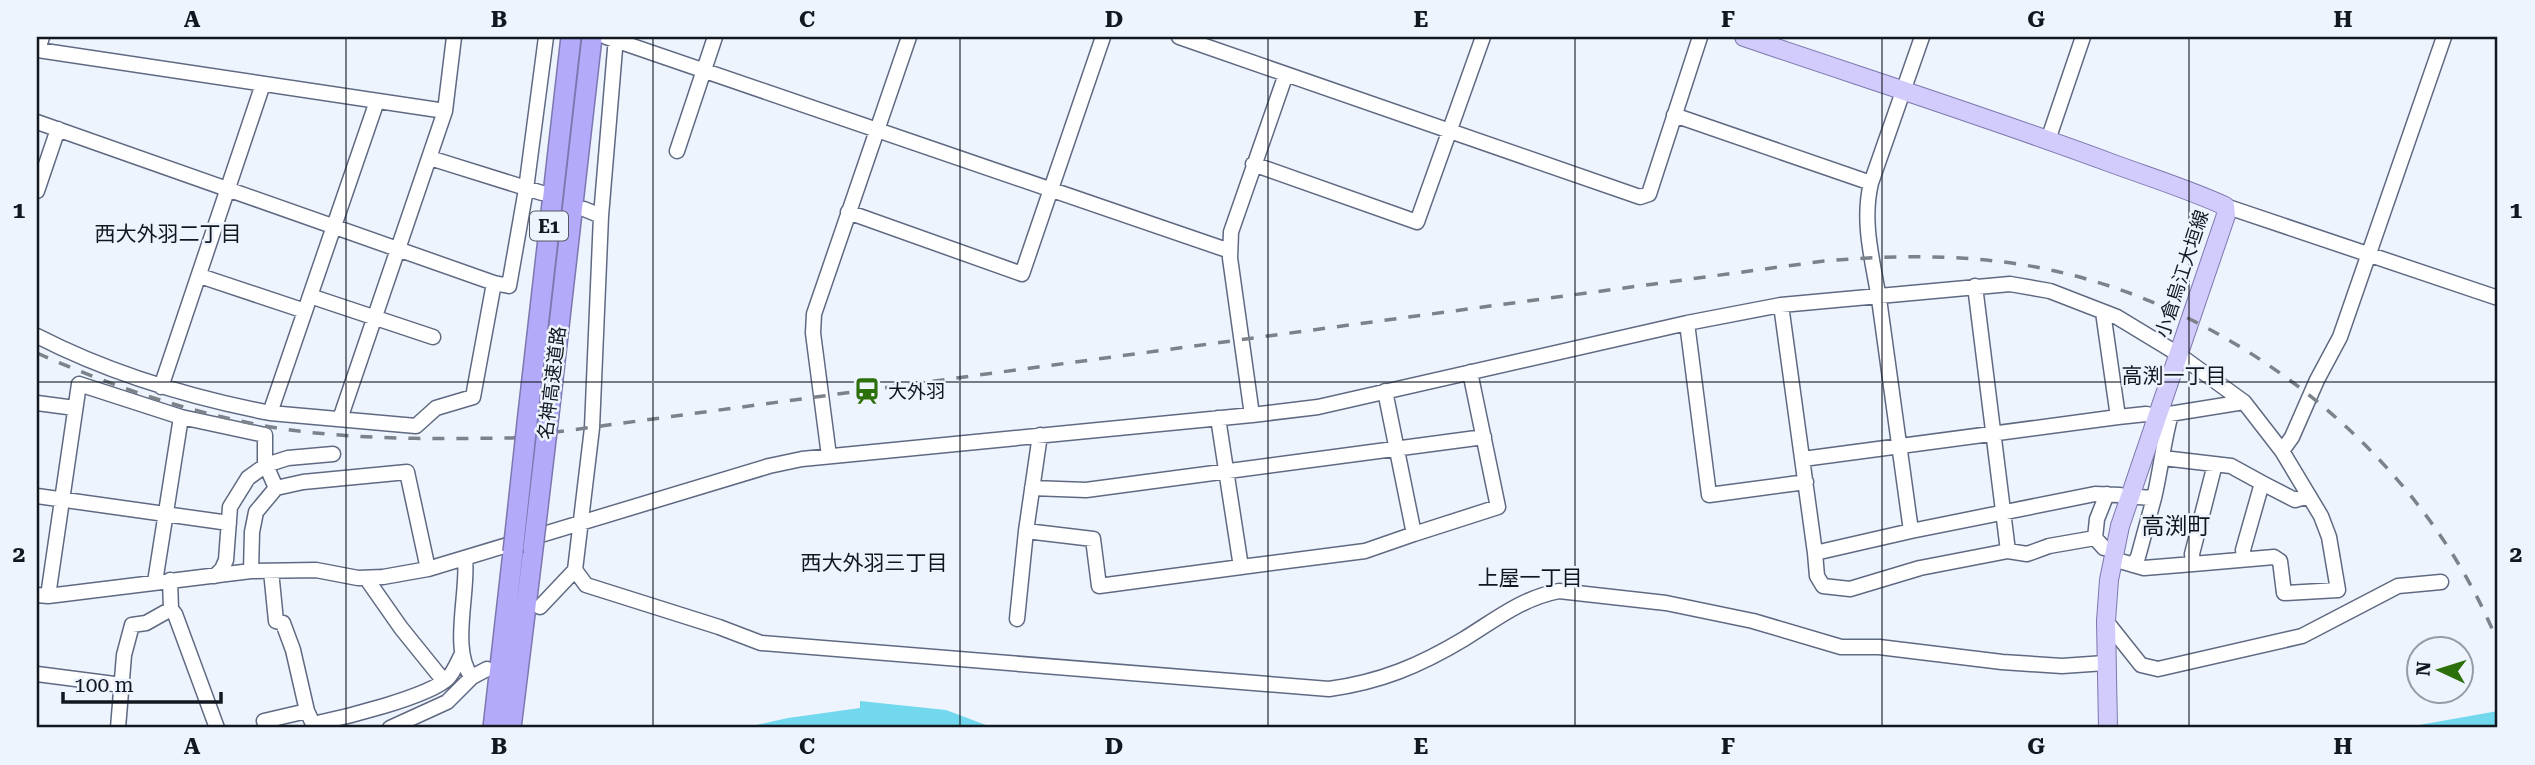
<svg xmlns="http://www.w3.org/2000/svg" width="2535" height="765" viewBox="0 0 2535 765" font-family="'Roboto Serif','Noto Sans JP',serif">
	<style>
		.water { fill: #71d8ee }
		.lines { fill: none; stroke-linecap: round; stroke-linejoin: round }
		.minor-casing { stroke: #5f6a82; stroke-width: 17 }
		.major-casing { stroke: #7c77ae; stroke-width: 20 }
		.highway-casing { stroke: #7c77ae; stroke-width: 22 }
		.minor { stroke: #fff; stroke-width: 14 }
		.major { stroke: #d2ccfc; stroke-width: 18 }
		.highway { stroke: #b4aafa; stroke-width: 19 }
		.rail { stroke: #7c818a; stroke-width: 3.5; stroke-dasharray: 12 12; stroke-linecap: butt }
		.highway-bridge-casing { stroke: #7c77ae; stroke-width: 22; stroke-linecap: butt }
		.highway-bridge { stroke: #b4aafa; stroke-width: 19 }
		.grid { fill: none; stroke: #131720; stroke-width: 2; stroke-opacity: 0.55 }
		.labels { text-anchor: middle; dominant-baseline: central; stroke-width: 5; stroke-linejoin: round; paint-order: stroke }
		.shield { fill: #eef4fe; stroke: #555963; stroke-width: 2 }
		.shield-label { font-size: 18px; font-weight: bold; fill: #131720 }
		.street-label { font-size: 19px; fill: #131720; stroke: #eef4fe }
		.poi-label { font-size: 19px; fill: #131720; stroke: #eef4fe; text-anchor: start }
		.neighbourhood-label { font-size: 21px; fill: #131720; stroke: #eef4fe }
		.quarter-label { font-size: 23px; fill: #131720; stroke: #eef4fe }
		.neatline { fill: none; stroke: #131720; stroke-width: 2.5 }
		.grid-label { font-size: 23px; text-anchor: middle; font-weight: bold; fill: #131720 }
	</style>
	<rect width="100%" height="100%" fill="#eef4fe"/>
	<!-- water -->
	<path class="water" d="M 860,701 L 946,710 L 994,728 L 743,728 L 788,718 L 860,708 Z
		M 2498,711 L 2498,728 L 2402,728 Z"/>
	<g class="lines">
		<defs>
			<path id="minor" d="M 42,37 L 38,50 L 445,111
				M 606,37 L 1230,251
				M 1179,37 L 1640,197 L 1649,194 L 1700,37
				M 1674,115 L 1871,183
				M 37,122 L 494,283 L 509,286 L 526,189 L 546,37
				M 2048,140 L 2083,37
				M 677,151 L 715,37
				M 430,158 L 542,193
				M 1253,164 L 1417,222 L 1483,37
				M 37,191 L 58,129
				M 2225,206 L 2498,298
				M 584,209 L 601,216
				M 848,212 L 1022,274 L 1103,37
				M 200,276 L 305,311 L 310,296 L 433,337
				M 1975,286 L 2008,551 L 2027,554 L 2049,546 L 2095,538
				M 310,296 L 377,101
				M 1781,305 L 1815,553 L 1911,531 L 2095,494 L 2120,495
				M 305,311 L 270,413 L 416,426 L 436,408 L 473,397 L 494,283
				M 2103,312 L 2118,417 L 2146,414 L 2157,416 L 2244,402
				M 1687,323 L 1709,495 L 1806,482
				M 37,336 C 111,374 188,397 270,413
				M 161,387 L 263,84
				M 1385,391 L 1414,534 L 1498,507 L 1470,372
				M 37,403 L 75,408
				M 1252,415 L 1230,258 L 1231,232 L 1286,74
				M 181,417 L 265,435 L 265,463 L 276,488
				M 340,419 L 445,111 L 454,37
				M 2282,451 L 2292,437 L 2317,380 L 2340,337 L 2444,37
				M 829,456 L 813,333 L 814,314 L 909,37
				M 2163,458 L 2231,466 L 2262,483
				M 1803,459 L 2118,417
				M 1032,488 L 1086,490 L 1484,437
				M 37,496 L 229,523
				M 2154,498 C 2161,469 2163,443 2171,414
				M 1026,531 L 1093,539 L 1099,586 L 1241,567 L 1218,418
				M 1911,531 C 1900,456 1890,381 1880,306 C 1874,264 1861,225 1871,183 L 1922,37
				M 2104,548 L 2095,538 L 2097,519 L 2107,494
				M 1815,553 L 1817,576 L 1823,586 L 1850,589 L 1920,568 L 2008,551
				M 465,558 C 469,591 450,651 472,677
				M 2244,558 L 2243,550 L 2262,483 L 2295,500 L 2309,496
				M 2120,561 L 2144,568 L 2193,564 L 2192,554 L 2215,464
				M 2133,565 L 2138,557 L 2154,498 L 2138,497
				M 1241,567 L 1365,551 L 1414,534
				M 575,570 L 586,585 L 719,627 L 761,643 L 1329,689 C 1380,682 1419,666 1464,639 C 1495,620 1522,598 1559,591 L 1666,603 L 1753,621 L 1841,647 L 1879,647 L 2002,662 L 2062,666 L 2105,663
				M 251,571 L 252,532 L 256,512 L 276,488 L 303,482 L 407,472 L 428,569
				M 215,576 L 222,569 L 226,560 L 230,507 L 248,478 L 266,465 L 288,458 L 333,454
				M 366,578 L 401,628 L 443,680
				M 170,580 L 171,609
				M 37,595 L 48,596 L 251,571 L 316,570 L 358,578 L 383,577 L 428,569 L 769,466 L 802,459 L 1252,415 L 1318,407 L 1687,323 L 1781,305 L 2010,284 L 2050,291 L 2117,317 L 2178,354 L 2244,402 L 2282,451 L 2321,516 L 2329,537 L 2338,590 L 2284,593 L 2280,561 L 2274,557 L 2193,564
				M 48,596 L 79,384 L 181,417 L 155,582
				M 540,607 L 575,570 L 592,428 L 601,216 L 616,37
				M 1017,619 L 1026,531 L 1040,435
				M 2106,621 L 2141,665 L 2158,669 L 2302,636 L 2398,586 L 2441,582
				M 37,674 L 122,685
				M 307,711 L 313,724 C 342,718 429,697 448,678 C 454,672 458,661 462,654
				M 264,721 L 307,711 L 293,650 L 283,623 L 276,621 L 271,571
				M 118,728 L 124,655 L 132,625 L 146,623 L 171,609 L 175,614 L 217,728
				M 390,728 L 447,702 L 472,677 L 487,669"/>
			<path id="major" d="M 1744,37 C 1867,79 1990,118 2111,163 C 2149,177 2188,189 2225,206 L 2226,215 L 2120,526 L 2109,580 L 2106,621 L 2108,728"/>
			<path id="highway" d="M 528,414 L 571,37
				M 549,414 L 592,37
				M 493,728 L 513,552
				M 511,728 L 533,549"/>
		</defs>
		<!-- minor casing -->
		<use href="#minor" class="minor-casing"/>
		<!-- major casing -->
		<use href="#major" class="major-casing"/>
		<!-- highway casing -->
		<use href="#highway" class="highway-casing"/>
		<!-- minor -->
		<use href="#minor" class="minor"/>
		<!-- major -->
		<use href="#major" class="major"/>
		<!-- highway -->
		<use href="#highway" class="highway"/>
		<!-- rail -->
		<path class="rail" d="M 37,353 C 113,387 193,414 277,428 C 354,440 434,439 512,438 L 1824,261 C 1896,255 1969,254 2041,268 C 2238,307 2423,456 2498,643"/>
		<defs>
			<path id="highway-bridge" d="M 533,549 L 549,414
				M 513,552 L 528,414"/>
		</defs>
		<!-- highway-bridge casing -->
		<use href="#highway-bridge" class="highway-bridge-casing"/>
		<!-- highway-bridge -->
		<use href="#highway-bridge" class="highway-bridge"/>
	</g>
	<!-- grid -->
	<path class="grid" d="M 346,37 L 346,728M 653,37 L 653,728M 960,37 L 960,728M 1268,37 L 1268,728M 1575,37 L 1575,728M 1882,37 L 1882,728M 2189,37 L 2189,728M 37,382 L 2498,382"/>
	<!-- icons -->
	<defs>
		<symbol id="station-bare" viewBox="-9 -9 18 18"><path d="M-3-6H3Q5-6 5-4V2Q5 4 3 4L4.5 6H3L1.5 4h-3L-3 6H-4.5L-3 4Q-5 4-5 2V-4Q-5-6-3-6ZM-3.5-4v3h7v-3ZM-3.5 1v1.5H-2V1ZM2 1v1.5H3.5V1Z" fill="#2c700b" stroke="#eef4fe" stroke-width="2.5" paint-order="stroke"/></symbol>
	</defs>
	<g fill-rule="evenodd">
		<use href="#station-bare" x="848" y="372" width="38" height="38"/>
	</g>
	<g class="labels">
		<!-- shield labels -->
		<rect class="shield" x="530" y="211.5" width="38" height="29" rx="5"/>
		<g class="shield-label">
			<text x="549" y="226">E1</text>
		</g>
		<!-- street labels -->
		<g class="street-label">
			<text transform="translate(2182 274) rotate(-72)">小倉烏江大垣線</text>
			<text transform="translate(552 383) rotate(-83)">名神高速道路</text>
		</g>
		<!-- poi labels -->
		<g class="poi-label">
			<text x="888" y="391">大外羽</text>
		</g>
		<!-- neighbourhood labels -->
		<g class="neighbourhood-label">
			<text x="168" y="234">西大外羽二丁目</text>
			<text x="2174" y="376">高渕一丁目</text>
			<text x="874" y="563">西大外羽三丁目</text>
			<text x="1530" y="578">上屋一丁目</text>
		</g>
		<!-- quarter labels -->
		<g class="quarter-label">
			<text x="2176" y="526">高渕町</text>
		</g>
	</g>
	<!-- border -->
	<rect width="2535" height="765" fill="none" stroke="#eef4fe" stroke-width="77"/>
	<!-- north arrow -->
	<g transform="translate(2440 670) rotate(274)"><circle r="33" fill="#eef4fe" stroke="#969ca5" stroke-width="2"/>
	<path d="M0-5L12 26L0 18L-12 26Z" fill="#2c700b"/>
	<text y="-10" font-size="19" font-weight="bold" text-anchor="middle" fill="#131720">N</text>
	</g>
	<!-- scale -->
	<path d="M63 692v10h158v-10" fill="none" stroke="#131720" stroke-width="3.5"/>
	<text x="74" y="692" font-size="21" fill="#131720" stroke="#eef4fe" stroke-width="5" paint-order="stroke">100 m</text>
	<rect x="38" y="38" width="2458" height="688" class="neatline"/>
	<g class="grid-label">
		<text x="192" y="27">A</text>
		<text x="499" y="27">B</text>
		<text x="807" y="27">C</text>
		<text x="1114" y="27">D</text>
		<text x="1421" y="27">E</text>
		<text x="1728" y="27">F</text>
		<text x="2036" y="27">G</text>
		<text x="2343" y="27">H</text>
		<text x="19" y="218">1</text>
		<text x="2516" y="218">1</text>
		<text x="19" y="562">2</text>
		<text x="2516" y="562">2</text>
		<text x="192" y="754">A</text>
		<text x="499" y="754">B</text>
		<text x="807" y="754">C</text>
		<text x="1114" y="754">D</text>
		<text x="1421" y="754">E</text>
		<text x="1728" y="754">F</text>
		<text x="2036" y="754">G</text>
		<text x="2343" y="754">H</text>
	</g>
</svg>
